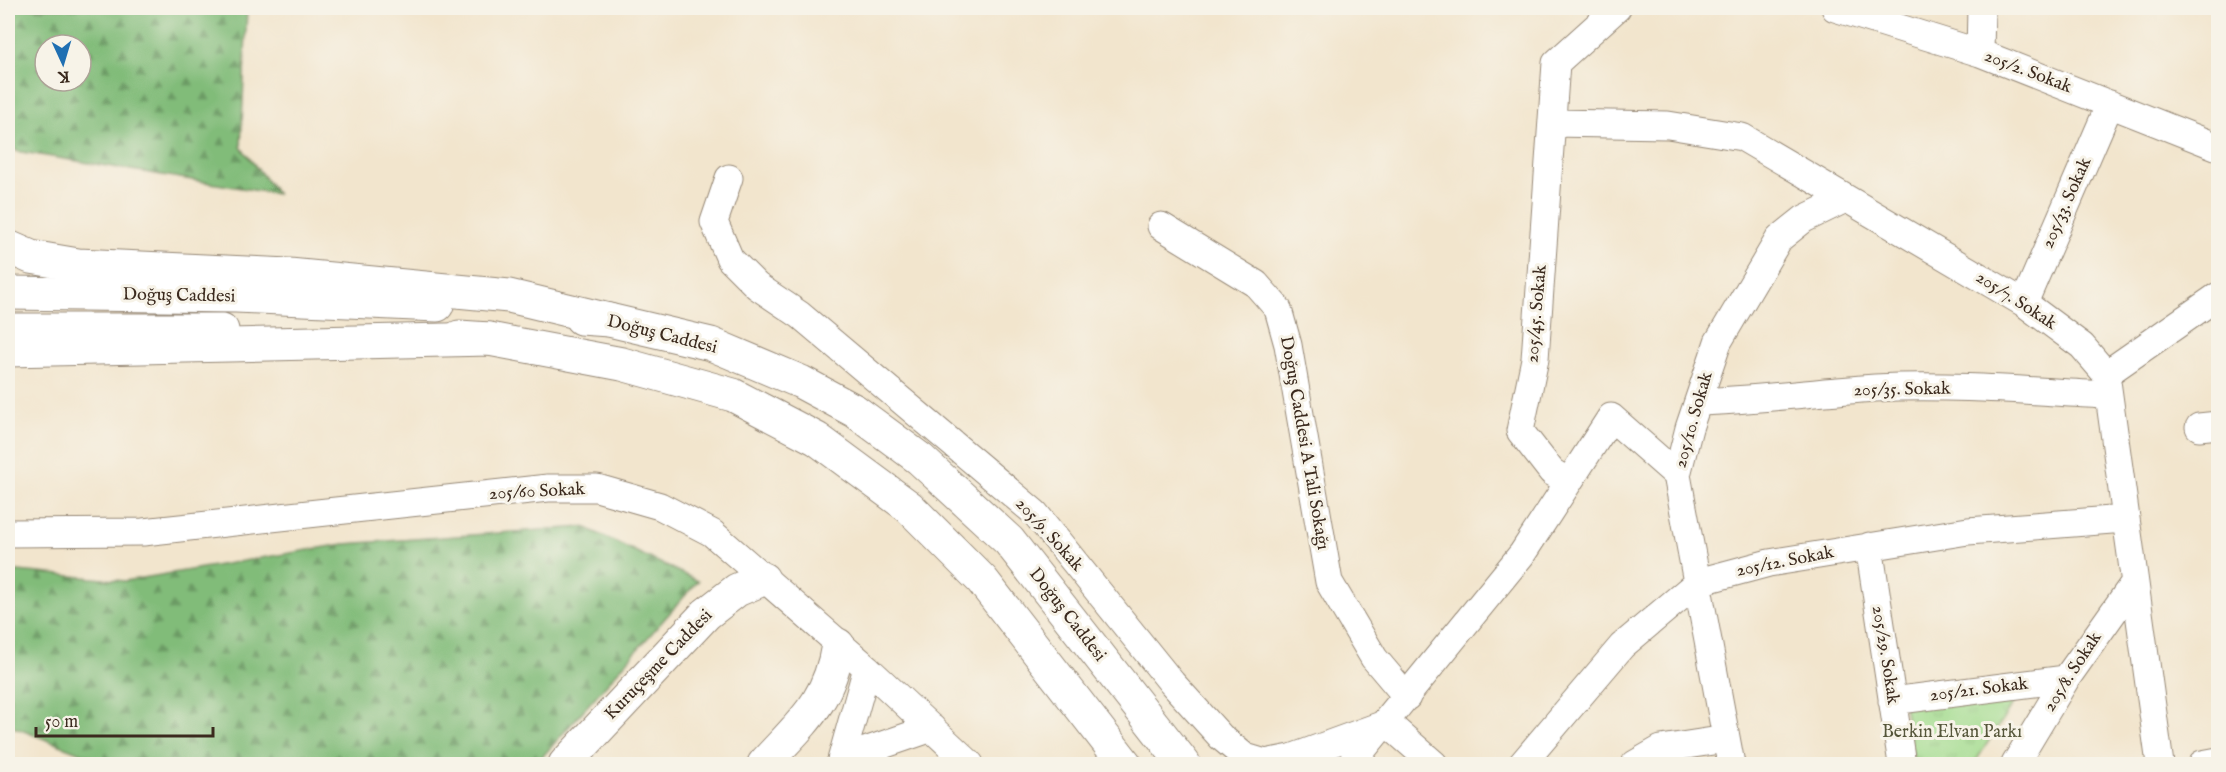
<svg xmlns="http://www.w3.org/2000/svg" width="2226" height="772" viewBox="0 0 2226 772" font-family="'IM FELL English',serif">
	<style>
		.forest { fill: url(#forest-firs); stroke: #5e734c; stroke-width: 1.5; fill-rule: evenodd }
		.park { fill: url(#park-tufts); stroke: #6e8356; stroke-width: 1.5 }
		.lines { fill: none; stroke-linecap: round; stroke-linejoin: round }
		.minor-casing { stroke: #968876; stroke-width: 29 }
		.tertiary-casing { stroke: #968876; stroke-width: 35 }
		.primary-casing { stroke: #968876; stroke-width: 35 }
		.motorway-casing { stroke: #968876; stroke-width: 35 }
		.minor { stroke: #fff; stroke-width: 27 }
		.tertiary { stroke: #fff; stroke-width: 33 }
		.primary { stroke: #fff; stroke-width: 33 }
		.motorway { stroke: #fff; stroke-width: 33 }
		.labels { text-anchor: middle; dominant-baseline: central; stroke-width: 6; stroke-linejoin: round; paint-order: stroke }
		.street-label { font-size: 18px; fill: #3b2a1e; stroke: #f7f3e8 }
		.park-label { font-size: 18px; fill: #55563a; stroke: #f7f3e8 }
	</style>
	<defs>
		<pattern id="forest-firs" width="22" height="20" patternUnits="userSpaceOnUse" patternTransform="scale(1.5)"><rect width="22" height="20" fill="#81bc79"/><path d="M5 1l3.5 6h-7zM16 11l3.5 6h-7z" fill="#6b9963"/></pattern>
		<pattern id="park-tufts" width="24" height="20" patternUnits="userSpaceOnUse" patternTransform="scale(1.5)"><rect width="24" height="20" fill="#a2dc8e"/><path d="M3 7l-1-3M5 7V3M7 7l1-3M15 17l-1-3M17 17v-4M19 17l1-3" fill="none" stroke="#8cbd7a"/></pattern>
	</defs>
	<rect width="100%" height="100%" fill="#f7f3e8"/>
	<filter id="ink" filterUnits="userSpaceOnUse"><feTurbulence type="fractalNoise" baseFrequency=".0167" numOctaves="2"/><feDisplacementMap in="SourceGraphic" scale="12" xChannelSelector="R" yChannelSelector="G"/><feConvolveMatrix kernelMatrix="1 2 1 2 8 2 1 2 1" color-interpolation-filters="sRGB"/></filter>
	<filter id="wash" filterUnits="userSpaceOnUse"><feTurbulence type="fractalNoise" baseFrequency=".008" numOctaves="4" result="noise"/><feDisplacementMap in="SourceGraphic" scale="24" xChannelSelector="R" yChannelSelector="G"/><feGaussianBlur stdDeviation="1.35" result="paint"/><feColorMatrix in="noise" values="0 0 0 0 0 0 0 0 0 0 0 0 0 0 0 0 0 1.4 0 .05"/><feComposite in="paint" operator="in"/></filter>
	<g filter="url(#wash)">
		<rect width="100%" height="100%" fill="#f2e5cd"/>
		<!-- forest -->
		<path class="forest" d="M 8,8 L 247,8 L 241,147 L 277,194 L 16,151 L 8,136 ZM 45,45 L 81,45 L 81,81 L 45,81 Z
			M 584,527 L 698,581 L 536,764 L 109,764 L 8,725 L 8,570 L 125,581 L 344,544 Z"/>
		<!-- park -->
		<path class="park" d="M 2021,691 L 1974,764 L 1914,764 L 1904,705 Z"/>
	</g>
	<g filter="url(#ink)">
		<g class="lines">
			<defs>
				<path id="minor" d="M 1835,8 L 1980,53 L 2218,147
					M 1980,53 L 1981,8
					M 1552,123 L 1668,125 L 1742,137 L 2024,303 L 2082,346 L 2106,374 L 2160,764
					M 729,178 L 714,222 L 730,259 L 757,286 L 800,315 L 1035,513 L 1172,683 L 1221,737 L 1245,757 L 1265,763 L 1291,758 L 1387,723 L 1434,764
					M 1161,226 L 1256,284 L 1278,309 L 1288,345 L 1329,582 L 1374,658 L 1407,697
					M 2024,303 L 2110,104
					M 2106,374 L 2218,296
					M 1698,402 C 1757,400 1815,392 1875,388 C 1950,384 2032,391 2107,395
					M 2199,427 L 2218,425
					M 1569,482 L 1552,472 L 1520,431 L 1535,359 L 1556,63 L 1617,8
					M 8,533 L 143,532 L 548,488 L 597,488 L 660,506 L 712,533 L 867,668 L 970,764
					M 1869,546 L 1902,764
					M 1892,701 L 2066,679
					M 842,759 L 932,728
					M 840,764 L 867,668
					M 1351,764 L 1522,554 L 1611,417 L 1677,475
					M 1522,764 L 1622,646 L 1698,582 L 1769,563 L 1968,531 L 2125,519
					M 1635,764 L 1661,749 L 1726,739
					M 1731,764 L 1677,475 L 1689,428 L 1718,342 L 1779,239 L 1804,219 L 1845,199
					M 2015,764 L 2066,679 L 2134,583
					M 2202,764 L 2218,761"/>
				<path id="tertiary" d="M 565,764 L 706,614 L 737,590 L 763,579
					M 764,764 C 802,722 829,703 838,645"/>
				<path id="primary" d="M 8,293 L 236,296 L 437,305
					M 581,318 L 609,320 L 711,344 L 801,382 L 855,411 L 920,459 L 1009,541 L 1184,764
					M 8,330 L 222,330
					M 459,337 L 489,339 L 622,364 L 733,395 L 817,439 L 909,507 L 982,580 L 1125,764"/>
				<path id="motorway" d="M 8,247 L 31,257 L 78,265 L 289,275 L 509,296 L 609,320
					M 8,350 L 489,339"/>
			</defs>
			<!-- minor casing -->
			<use href="#minor" class="minor-casing"/>
			<!-- tertiary casing -->
			<use href="#tertiary" class="tertiary-casing"/>
			<!-- primary casing -->
			<use href="#primary" class="primary-casing"/>
			<!-- motorway casing -->
			<use href="#motorway" class="motorway-casing"/>
			<!-- minor -->
			<use href="#minor" class="minor"/>
			<!-- tertiary -->
			<use href="#tertiary" class="tertiary"/>
			<!-- primary -->
			<use href="#primary" class="primary"/>
			<!-- motorway -->
			<use href="#motorway" class="motorway"/>
		</g>
	</g>
	<g class="labels">
		<!-- street labels -->
		<g class="street-label">
			<text transform="translate(2028 72) rotate(21)">205/2. Sokak</text>
			<text transform="translate(2067 203) rotate(-66)">205/33. Sokak</text>
			<text transform="translate(179 296) rotate(1)">Doğuş Caddesi</text>
			<text transform="translate(2016 301) rotate(33)">205/7. Sokak</text>
			<text transform="translate(1537 314) rotate(-85)">205/45. Sokak</text>
			<text transform="translate(662 335) rotate(14)">Doğuş Caddesi</text>
			<text transform="translate(1902 390) rotate(-1)">205/35. Sokak</text>
			<text transform="translate(1694 420) rotate(-74)">205/10. Sokak</text>
			<text transform="translate(1304 443) rotate(80)">Doğuş Caddesi A Tali Sokağı</text>
			<text transform="translate(537 492) rotate(-3)">205/60 Sokak</text>
			<text transform="translate(1049 535) rotate(48)">205/9. Sokak</text>
			<text transform="translate(1785 562) rotate(-11)">205/12. Sokak</text>
			<text transform="translate(1067 615) rotate(52)">Doğuş Caddesi</text>
			<text transform="translate(1885 655) rotate(81)">205/29. Sokak</text>
			<text transform="translate(659 665) rotate(-46)">Kuruçeşme Caddesi</text>
			<text transform="translate(2073 672) rotate(-57)">205/8. Sokak</text>
			<text transform="translate(1979 690) rotate(-7)">205/21. Sokak</text>
		</g>
		<!-- park labels -->
		<g class="park-label">
			<text x="1952" y="732">Berkin Elvan Parkı</text>
		</g>
	</g>
	<!-- margin -->
	<rect width="2226" height="772" fill="none" stroke="#f7f3e8" stroke-width="30"/>
	<!-- north arrow -->
	<g transform="translate(63 63) rotate(176)"><circle r="28" fill="#f7f3e8" stroke="#aca397" stroke-width="1.5"/>
	<path d="M0-4.5L10 22L0 15L-10 22Z" fill="#1f6fb2"/>
	<text y="-9" font-size="16" font-weight="bold" text-anchor="middle" fill="#3b2a1e">K</text>
	</g>
	<!-- scale -->
	<path d="M36 727v9h177v-9" fill="none" stroke="#3b2a1e" stroke-width="3"/>
	<text x="45" y="727" font-size="18" fill="#3b2a1e" stroke="#f7f3e8" stroke-width="4.5" paint-order="stroke">50 m</text>
</svg>
